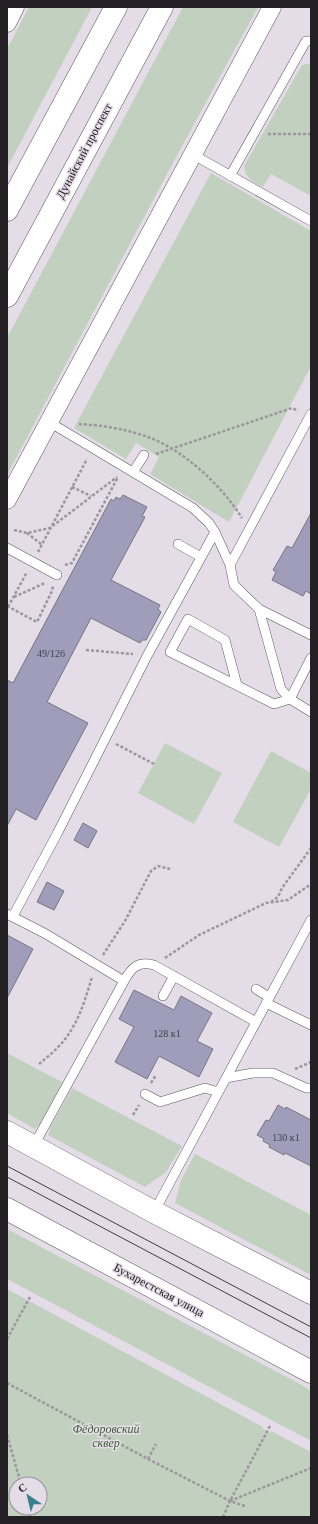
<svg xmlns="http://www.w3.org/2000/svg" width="318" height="1524" viewBox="0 0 318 1524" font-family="Georgia,serif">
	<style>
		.green { fill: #c2d1bf; fill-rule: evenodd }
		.building { fill: #a09dbb; stroke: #777680 }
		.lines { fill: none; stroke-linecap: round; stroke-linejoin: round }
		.service-casing { stroke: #5b545d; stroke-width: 10 }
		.minor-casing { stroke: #5b545d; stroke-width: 19 }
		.tertiary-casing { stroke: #5b545d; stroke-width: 23 }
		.secondary-casing { stroke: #5b545d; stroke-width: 23 }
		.path { stroke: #9d969e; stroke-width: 2.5; stroke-dasharray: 3 2; stroke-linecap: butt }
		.service { stroke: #fff; stroke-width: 9 }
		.minor { stroke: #fff; stroke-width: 18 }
		.tertiary { stroke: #fff; stroke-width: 22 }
		.secondary { stroke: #fff; stroke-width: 22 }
		.tram { stroke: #423e43; stroke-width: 1 }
		.labels { text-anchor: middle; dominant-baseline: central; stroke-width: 3; stroke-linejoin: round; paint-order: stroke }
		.number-label { font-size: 10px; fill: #43404a }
		.street-label { font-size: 12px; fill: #242125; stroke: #e4dce6 }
		.park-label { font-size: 12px; font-style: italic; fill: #40623a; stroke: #e4dce6 }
	</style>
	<rect width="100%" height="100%" fill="#e4dce6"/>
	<!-- green -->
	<path class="green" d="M 29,7 L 92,7 L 7,168 L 7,49 Z
		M 183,7 L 258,7 L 181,148 L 7,475 L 7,338 Z
		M 311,63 L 311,196 L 271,174 L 263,187 C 253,182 245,178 244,166 L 302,65 Z
		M 211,173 L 311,231 L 311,366 L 229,522 L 150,474 L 159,457 L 136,443 L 126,459 L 74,428 Z
		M 165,743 L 222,773 L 194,824 L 138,793 Z
		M 271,751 L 311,773 L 311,789 L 279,847 L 233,822 Z
		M 7,1053 L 64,1083 L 39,1125 L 35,1129 L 7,1113 Z
		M 72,1088 L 182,1146 L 166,1172 L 145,1187 L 48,1135 L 51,1126 Z
		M 195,1154 L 311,1215 L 311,1275 L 175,1203 L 181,1180 Z
		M 7,1229 L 300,1384 L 311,1391 L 311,1441 L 7,1279 Z
		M 7,1289 L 263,1427 L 262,1428 L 270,1433 L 271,1431 L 311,1452 L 311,1517 L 7,1517 ZM 16,1484 L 40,1484 L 40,1508 L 16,1508 Z"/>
	<!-- building -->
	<path class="building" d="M 123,495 L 147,507 L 142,516 L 145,517 L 111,580 L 160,605 L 158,609 L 161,612 L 146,640 L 142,640 L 140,643 L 91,618 L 47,702 L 88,723 L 36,820 L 16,809 L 7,826 L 7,680 L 13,683 L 111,499 L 114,501 L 116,497 L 120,499 Z
		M 311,513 L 311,594 L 306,591 L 303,596 L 272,580 L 276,572 L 273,570 L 287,546 L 292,548 Z
		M 83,823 L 97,831 L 88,848 L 74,840 Z
		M 47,882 L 64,891 L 54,910 L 37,902 Z
		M 7,935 L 33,949 L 7,998 Z
		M 134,990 L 174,1010 L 181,996 L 212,1013 L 197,1041 L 213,1049 L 199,1077 L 159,1056 L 147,1079 L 115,1062 L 134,1027 L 119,1019 Z
		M 278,1105 L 285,1109 L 286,1107 L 311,1120 L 311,1166 L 285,1153 L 284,1155 L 269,1147 L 270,1145 L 263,1141 L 264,1139 L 257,1135 L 266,1120 L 269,1121 Z"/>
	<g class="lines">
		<defs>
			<path id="service" d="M 192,154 L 311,221
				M 230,176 L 306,41 L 311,41
				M 49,422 L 193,508 L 209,523 L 215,532 L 230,565 L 234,585 L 259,609 L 311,635
				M 133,472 L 144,455
				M 178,544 L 201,557
				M 7,548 L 57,575
				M 230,565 L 311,414
				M 259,609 L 281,689 L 290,699 L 311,712
				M 237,685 L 225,640 L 188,619 L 170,652 L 274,704 L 290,699 L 311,658
				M 7,914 L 46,934 L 124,981
				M 13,916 L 57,834 L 147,656 L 215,532
				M 256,989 L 269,997
				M 163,996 L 174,976
				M 266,1003 L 311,1025
				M 226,1078 L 253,1073 L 273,1073 L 306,1088 L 311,1088
				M 145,1094 L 160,1102 L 205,1088 L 218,1092
				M 33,1147 L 124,981 C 132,967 138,961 154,965 L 256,1022
				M 154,1212 L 311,920"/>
			<path id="minor" d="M 7,23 L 15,7
				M 7,500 L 272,7"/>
			<path id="tertiary" d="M 7,1132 L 154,1212 L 311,1293
				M 7,1209 L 311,1372"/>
			<path id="secondary" d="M 7,210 L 116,7
				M 7,296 L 162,7"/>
		</defs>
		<!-- service casing -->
		<use href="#service" class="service-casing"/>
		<!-- minor casing -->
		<use href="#minor" class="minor-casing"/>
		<!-- tertiary casing -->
		<use href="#tertiary" class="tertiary-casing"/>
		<!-- secondary casing -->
		<use href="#secondary" class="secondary-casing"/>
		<!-- path -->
		<path class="path" d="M 268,134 L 311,134
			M 79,424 C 101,425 126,429 148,437 C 184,450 222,486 242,518
			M 156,454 L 292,408 L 298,411
			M 72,487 L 91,496
			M 14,530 L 27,533 L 50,528 L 117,477
			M 27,533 L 41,544
			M 38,552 L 87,459
			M 65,565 L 72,563 L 118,477
			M 14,597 L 45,583
			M 7,606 L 37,622 L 52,591 L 53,586
			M 8,607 L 27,572
			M 86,650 L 133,654
			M 116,744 L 154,764
			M 271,902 L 278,897 L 282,888 L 311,848
			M 103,955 L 125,921 L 151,871 L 158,866 L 170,869
			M 165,958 L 199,935 L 266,903 L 288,900 L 311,884
			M 39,1064 C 46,1058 54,1052 60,1045 C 77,1027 85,1001 92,977
			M 295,1069 L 311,1062
			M 151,1083 L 156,1075
			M 133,1115 L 139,1105
			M 7,1339 L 30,1297
			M 7,1383 L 148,1459 L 230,1501 L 245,1506
			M 270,1426 L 230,1501 L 311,1468
			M 7,1435 L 21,1484
			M 148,1459 L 156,1444
			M 28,1508 L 30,1517
			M 223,1517 L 230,1501"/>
		<!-- service -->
		<use href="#service" class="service"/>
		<!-- minor -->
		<use href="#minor" class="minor"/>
		<!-- tertiary -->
		<use href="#tertiary" class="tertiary"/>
		<!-- secondary -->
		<use href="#secondary" class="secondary"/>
		<!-- tram -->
		<path class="tram" d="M 7,1166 L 311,1327
			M 7,1177 L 311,1338"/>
	</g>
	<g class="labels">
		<!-- number labels -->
		<g class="number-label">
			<text x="51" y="653">49/126</text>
			<text x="167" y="1033">128 к1</text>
			<text x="286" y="1137">130 к1</text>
		</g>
		<!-- street labels -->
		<g class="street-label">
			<text transform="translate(84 151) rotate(-62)">Дунайский проспект</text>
			<text transform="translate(159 1290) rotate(28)">Бухарестская улица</text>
		</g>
		<!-- park labels -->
		<g class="park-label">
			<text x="106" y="1429">Фёдоровский<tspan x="106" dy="14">сквер</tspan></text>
		</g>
	</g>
	<!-- border -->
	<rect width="318" height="1524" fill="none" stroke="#242125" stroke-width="16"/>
	<!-- north arrow -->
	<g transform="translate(28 1496) rotate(325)"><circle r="19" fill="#e4dce6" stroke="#979199"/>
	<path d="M0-3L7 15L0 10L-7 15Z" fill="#3b808e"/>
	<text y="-6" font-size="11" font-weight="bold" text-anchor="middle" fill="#242125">С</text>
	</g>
</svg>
